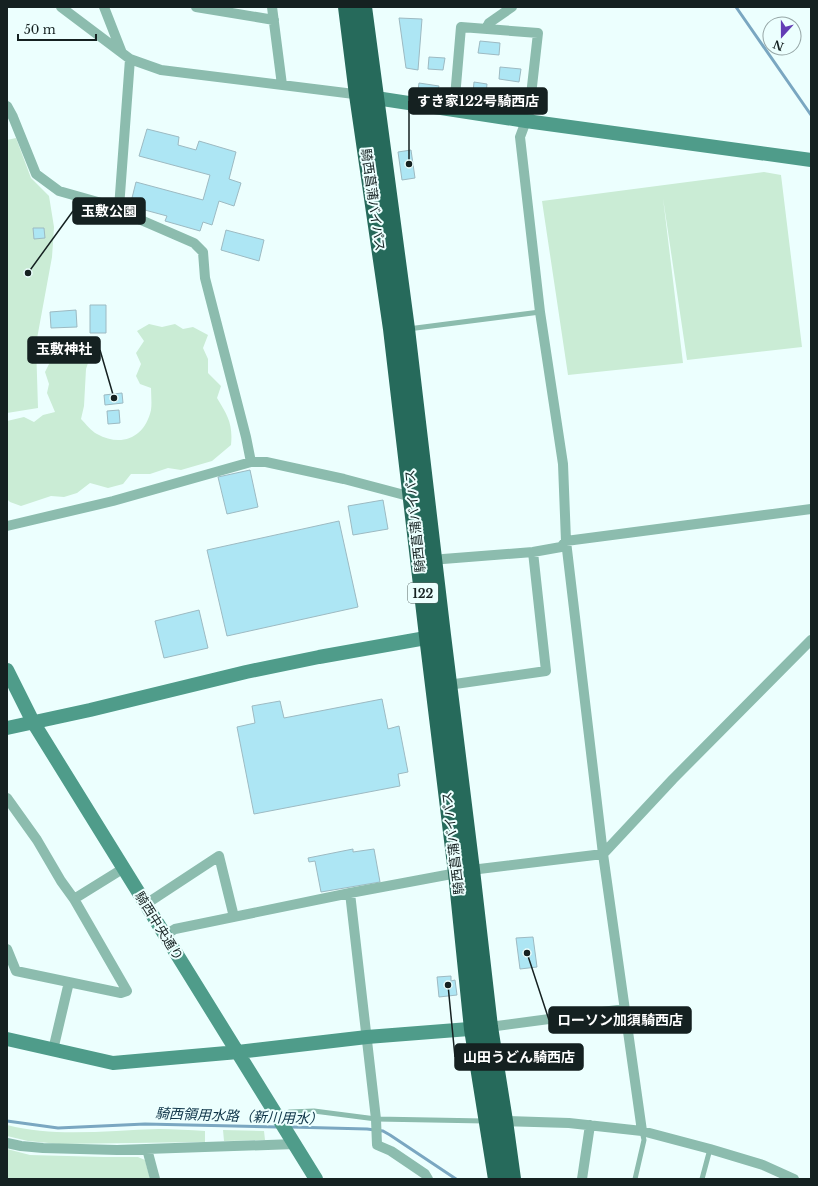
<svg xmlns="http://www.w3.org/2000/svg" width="818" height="1186" viewBox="0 0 818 1186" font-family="'Libre Baskerville','Noto Sans JP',serif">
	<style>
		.green { fill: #caecd5 }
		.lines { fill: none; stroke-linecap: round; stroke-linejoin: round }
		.stream { stroke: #7aa7c1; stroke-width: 3 }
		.building { fill: #ade6f4; stroke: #9dbac2 }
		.lane { stroke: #8cbcae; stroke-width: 5 }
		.street { stroke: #8cbcae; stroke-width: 10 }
		.secondary { stroke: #4f9c8a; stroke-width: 14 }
		.highway { stroke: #266a5b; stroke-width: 18 }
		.labels { text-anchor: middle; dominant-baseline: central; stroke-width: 4; stroke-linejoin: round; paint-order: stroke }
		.shield { fill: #ecfffe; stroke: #566463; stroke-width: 1 }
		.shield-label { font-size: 12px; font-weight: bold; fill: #152121 }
		.street-label { font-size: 13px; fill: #152121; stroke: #ecfffe }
		.water-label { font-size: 14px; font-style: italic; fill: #0e3448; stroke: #ecfffe }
		.leader { fill: none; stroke: #152121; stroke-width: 1.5 }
		.callout-dot { fill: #152121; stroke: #ecfffe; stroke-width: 1.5 }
		.callout { fill: #152121; stroke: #152121; stroke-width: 1.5 }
		.callout-label { font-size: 14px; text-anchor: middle; font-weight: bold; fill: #fff }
	</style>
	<rect width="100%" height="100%" fill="#ecfffe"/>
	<!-- green -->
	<path class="green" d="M 16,138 L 31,178 L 49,196 L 54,227 L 52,257 L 36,344 L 38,408 L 7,413 L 7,140 Z
		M 764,172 L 781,175 L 802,347 L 687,360 L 663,198 L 683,363 L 568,375 L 542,201 Z
		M 149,324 L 162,327 L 175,324 L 183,329 L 193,327 L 208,335 L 203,348 L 208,359 L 208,373 L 221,386 L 217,398 C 228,416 233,424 231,445 L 212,461 L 181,470 L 168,468 L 150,474 L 131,474 L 123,484 L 108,488 L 90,483 L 77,493 L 64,497 L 51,496 L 21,506 L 10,502 L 7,499 L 7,421 L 24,417 L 34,422 L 43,415 L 55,412 L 47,393 L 49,384 L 45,372 L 50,362 L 45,354 L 61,349 L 72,352 L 81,349 L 91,354 L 86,369 L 84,406 L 81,419 C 86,424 91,431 97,434 C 122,448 145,437 151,410 C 152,403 151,395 151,388 L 140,384 L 136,376 L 141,364 L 136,353 L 144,341 L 137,331 Z
		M 7,1125 C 57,1138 109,1130 159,1129 C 174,1129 190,1130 205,1131 L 205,1142 L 59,1144 L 28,1141 L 7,1136 Z
		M 223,1130 L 264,1131 L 265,1140 L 224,1141 Z
		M 7,1149 L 30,1155 L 104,1157 L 138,1157 L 145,1160 L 150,1179 L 7,1179 Z"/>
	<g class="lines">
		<!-- stream -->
		<path class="stream" d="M 736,7 L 811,115
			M 7,1121 L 58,1128 L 145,1124 L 278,1127
			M 290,1127 L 367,1129 L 383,1131 L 390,1135 L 456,1179"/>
	</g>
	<!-- building -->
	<path class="building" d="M 399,18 L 422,19 L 418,70 L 406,68 Z
		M 480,41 L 500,43 L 499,55 L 478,53 Z
		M 429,57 L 445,58 L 443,70 L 428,69 Z
		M 500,67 L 521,69 L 519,82 L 499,79 Z
		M 474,82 L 487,84 L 485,104 L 472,103 Z
		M 419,83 L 439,86 L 438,90 L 448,92 L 447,99 L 445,101 L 417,97 Z
		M 147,129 L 179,137 L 178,145 L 196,150 L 199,141 L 236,152 L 229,179 L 241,183 L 234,206 L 219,201 L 212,225 L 203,222 L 200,231 L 165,221 L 167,216 L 130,206 L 136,182 L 203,200 L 210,175 L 139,156 Z
		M 411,150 L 415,178 L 402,180 L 398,152 Z
		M 33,228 L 44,228 L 45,238 L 34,239 Z
		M 226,230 L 264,240 L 259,261 L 221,250 Z
		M 90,305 L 106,305 L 106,333 L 90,333 Z
		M 76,310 L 77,327 L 51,328 L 50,312 Z
		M 122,393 L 123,403 L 105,405 L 104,395 Z
		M 119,410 L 120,423 L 108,424 L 107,411 Z
		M 250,470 L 258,507 L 227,514 L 218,477 Z
		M 383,500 L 388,529 L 353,535 L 348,506 Z
		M 339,521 L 358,607 L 227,636 L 207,550 Z
		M 199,610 L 208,648 L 164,658 L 155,621 Z
		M 382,699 L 388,729 L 399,726 L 408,772 L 398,774 L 400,786 L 254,814 L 237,727 L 255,723 L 252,706 L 280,701 L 284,718 Z
		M 353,849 L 353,852 L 374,849 L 380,882 L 321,892 L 315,861 L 309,862 L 308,858 Z
		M 533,937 L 537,967 L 520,969 L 516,938 Z
		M 451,976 L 451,981 L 455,980 L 457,995 L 439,997 L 437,977 Z"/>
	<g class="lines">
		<!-- lane -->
		<path class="lane" d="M 408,329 L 540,312
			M 278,1115 L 290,1112 L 314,1111 L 376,1119 L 485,1121
			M 635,1179 L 644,1140 L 642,1131
			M 702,1179 L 710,1149"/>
		<!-- street -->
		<path class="street" d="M 61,7 L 130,59 L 161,70 L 362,95
			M 104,7 L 122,53
			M 196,7 L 274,20
			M 272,7 L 282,85
			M 486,29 L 489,23 L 512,7
			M 7,106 L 13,117 L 36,174 L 59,191 L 119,208 L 141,220 L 194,243 L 203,252 L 205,278 L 246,437 L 251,462
			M 454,109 L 461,27 L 538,33 L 529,113 L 520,137 L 540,312 L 563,464 L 566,541 L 603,854 L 642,1131
			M 119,208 L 130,59
			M 7,526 L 113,501 L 251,462 L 266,462 L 344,479 L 412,497
			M 443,559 L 533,552 L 561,547 L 566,541 L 811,509
			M 448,685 L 546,671 L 533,552
			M 7,798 L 37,840 L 61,881 L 74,899 L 127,991 L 121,993 L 16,971 L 7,949
			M 471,870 L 603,854 L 673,779 L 811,640
			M 350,893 L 376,1119 L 377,1145 L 391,1151 L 425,1174 L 428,1179
			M 74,899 L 124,868
			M 146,904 L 219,856 L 234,917
			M 165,935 L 175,929 L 350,893 L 457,873
			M 489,1027 L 625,1009
			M 53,1050 L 69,982
			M 504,1121 L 569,1123 L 642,1131 L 710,1149 L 763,1165 L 794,1179
			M 7,1143 L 21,1146 L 43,1148 L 117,1150 L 295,1144
			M 147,1149 L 155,1179
			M 582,1179 L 590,1125"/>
		<!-- secondary -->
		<path class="secondary" d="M 376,98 L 526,121 L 811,160
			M 7,670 L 33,722 L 316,1179
			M 7,728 L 90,710 L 246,672 L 319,657 L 437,636
			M 7,1039 L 113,1063 L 238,1052 L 367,1037 L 482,1028"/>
		<!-- highway -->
		<path class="highway" d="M 347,7 L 358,95 L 392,329 L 428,636 L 457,873 L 473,1029 L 497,1179
			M 363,7 L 406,329 L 442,635 L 471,870 L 489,1027 L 504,1121 L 512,1179"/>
	</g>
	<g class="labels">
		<!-- shield labels -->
		<rect class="shield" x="408" y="583" width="30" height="20" rx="3"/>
		<g class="shield-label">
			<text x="423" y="593">122</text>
		</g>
		<!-- street labels -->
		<g class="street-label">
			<text transform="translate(373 200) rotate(82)">騎西菖蒲バイパス</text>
			<text transform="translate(415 521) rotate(-96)">騎西菖蒲バイパス</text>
			<text transform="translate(453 843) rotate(-97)">騎西菖蒲バイパス</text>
			<text transform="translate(159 926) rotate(58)">騎西中央通り</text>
		</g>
		<!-- water labels -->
		<g class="water-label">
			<text transform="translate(239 1116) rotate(2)">騎西領用水路（新川用水）</text>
		</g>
	</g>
	<!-- callouts -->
	<path class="leader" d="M409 164L409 101M28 273L73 211M114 398L100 350M527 953L549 1020M448 985L455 1057"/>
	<g class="callout-dot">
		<circle cx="409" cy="164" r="4"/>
		<circle cx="28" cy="273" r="4"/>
		<circle cx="114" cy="398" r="4"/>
		<circle cx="527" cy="953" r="4"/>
		<circle cx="448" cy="985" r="4"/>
	</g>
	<g class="callout">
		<rect x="409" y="88" width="138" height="26" rx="4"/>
		<rect x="73" y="198" width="72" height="26" rx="4"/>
		<rect x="28" y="337" width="72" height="26" rx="4"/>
		<rect x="549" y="1007" width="142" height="26" rx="4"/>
		<rect x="455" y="1044" width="128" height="26" rx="4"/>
	</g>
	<g class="callout-label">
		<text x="478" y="106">すき家122号騎西店</text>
		<text x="109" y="216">玉敷公園</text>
		<text x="64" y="354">玉敷神社</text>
		<text x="620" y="1025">ローソン加須騎西店</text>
		<text x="519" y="1062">山田うどん騎西店</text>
	</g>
	<!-- border -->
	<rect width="818" height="1186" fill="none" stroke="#152121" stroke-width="16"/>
	<!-- north arrow -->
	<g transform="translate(782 36) rotate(201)"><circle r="19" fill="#ecfffe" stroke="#96a6a6"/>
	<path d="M0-3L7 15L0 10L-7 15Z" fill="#623cb5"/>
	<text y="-6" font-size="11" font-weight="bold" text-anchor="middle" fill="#152121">N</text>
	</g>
	<!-- scale -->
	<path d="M18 34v6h78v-6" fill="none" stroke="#152121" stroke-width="2"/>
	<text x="24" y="34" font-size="12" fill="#152121" stroke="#ecfffe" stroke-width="3" paint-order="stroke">50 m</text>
</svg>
